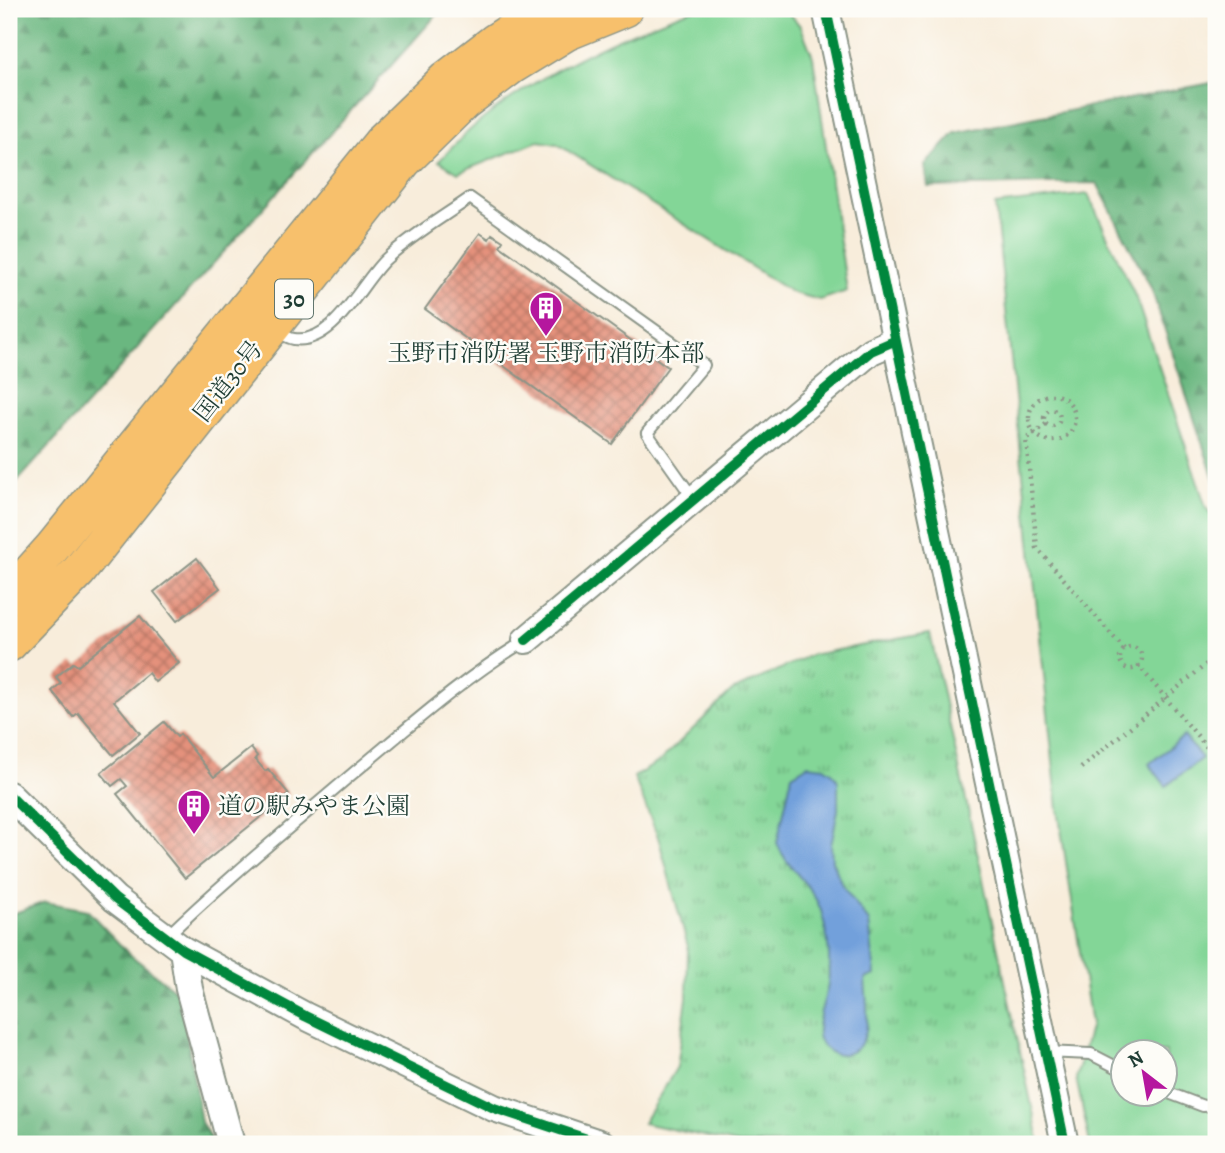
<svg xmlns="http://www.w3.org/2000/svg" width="1225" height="1153" viewBox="0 0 1225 1153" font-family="Alegreya,'Noto Serif JP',serif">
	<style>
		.grass { fill: url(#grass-tufts); stroke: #518a66; stroke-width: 2 }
		.forest { fill: url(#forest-firs); stroke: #447a5a; stroke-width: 2 }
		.green { fill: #83d697; stroke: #518a66; stroke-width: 2; fill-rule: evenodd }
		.water { fill: #72a0db; stroke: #486e88; stroke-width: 2 }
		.building { fill: url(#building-cross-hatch) }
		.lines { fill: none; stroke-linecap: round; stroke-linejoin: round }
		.service-casing { stroke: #8c9588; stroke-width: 14 }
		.tertiary-casing { stroke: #8c9588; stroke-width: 30 }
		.trunk-casing { stroke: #8c9588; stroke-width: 38 }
		.path { stroke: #8c9588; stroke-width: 4.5; stroke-dasharray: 2 5; stroke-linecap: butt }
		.service { stroke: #fff; stroke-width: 10 }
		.tertiary { stroke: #fff; stroke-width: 26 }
		.trunk { stroke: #f7c06c; stroke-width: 35 }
		.cycleway-casing { stroke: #fdfcf7; stroke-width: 15 }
		.cycleway { stroke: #00873e; stroke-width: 10 }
		.labels { text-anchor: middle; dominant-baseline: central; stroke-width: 5; stroke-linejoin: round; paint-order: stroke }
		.shield { fill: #fdfcf7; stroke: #62766e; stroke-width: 2 }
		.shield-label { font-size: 23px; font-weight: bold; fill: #1f3d34 }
		.poi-label { font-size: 24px; fill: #1f3d34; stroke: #fdfcf7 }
		.street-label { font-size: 24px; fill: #1f3d34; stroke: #fdfcf7 }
	</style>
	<defs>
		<pattern id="grass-tufts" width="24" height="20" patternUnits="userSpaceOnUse" patternTransform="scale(1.75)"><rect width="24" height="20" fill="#83d697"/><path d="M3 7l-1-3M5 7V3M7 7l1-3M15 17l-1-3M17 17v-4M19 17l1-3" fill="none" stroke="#6baf7c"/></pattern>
		<pattern id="forest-firs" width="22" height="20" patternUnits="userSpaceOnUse" patternTransform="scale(1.75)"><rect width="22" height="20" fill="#6ab780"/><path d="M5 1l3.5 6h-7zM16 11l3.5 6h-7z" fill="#57966a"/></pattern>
		<pattern id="building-cross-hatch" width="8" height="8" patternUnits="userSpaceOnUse" patternTransform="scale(1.75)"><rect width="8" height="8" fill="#e4917b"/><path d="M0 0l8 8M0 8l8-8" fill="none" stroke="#b87866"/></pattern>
	</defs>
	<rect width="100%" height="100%" fill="#fdfcf7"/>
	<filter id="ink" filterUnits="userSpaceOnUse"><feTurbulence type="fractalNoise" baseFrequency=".0143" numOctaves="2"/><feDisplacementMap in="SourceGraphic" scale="14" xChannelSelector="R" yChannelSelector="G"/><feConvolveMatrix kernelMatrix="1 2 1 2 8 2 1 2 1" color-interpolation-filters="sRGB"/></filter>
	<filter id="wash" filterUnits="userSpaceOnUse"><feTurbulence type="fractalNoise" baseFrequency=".00686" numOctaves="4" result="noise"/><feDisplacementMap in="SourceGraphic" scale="28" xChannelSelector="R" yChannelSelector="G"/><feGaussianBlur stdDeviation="1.57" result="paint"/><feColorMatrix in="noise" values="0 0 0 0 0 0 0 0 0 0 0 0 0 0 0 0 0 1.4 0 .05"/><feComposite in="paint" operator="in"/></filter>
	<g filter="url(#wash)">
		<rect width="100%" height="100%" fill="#f8eddb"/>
		<!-- grass -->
		<path class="grass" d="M 930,633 L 1040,1144 L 740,1144 L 643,1123 L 677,1067 L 687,998 L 688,947 L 659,840 L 634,777 L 660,761 L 732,691 L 811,655 Z"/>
		<!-- forest -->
		<path class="forest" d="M 9,9 L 442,9 L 9,491 Z
			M 1216,82 L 1216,485 L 1151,288 L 1097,183 L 928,187 L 925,165 L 955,133 Z
			M 45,902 L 87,910 L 128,953 L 180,994 L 201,1122 L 214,1144 L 9,1144 L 9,915 Z"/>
		<!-- green -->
		<path class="green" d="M 694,9 L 786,9 L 801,27 L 813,57 L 847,291 L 820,300 L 793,293 L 557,144 L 538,141 L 458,173 L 439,161 C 452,148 464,134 478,123 C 542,71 617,36 694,9 Z
			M 1088,194 L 1136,298 L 1206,507 L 1216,522 L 1216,1144 L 1090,1144 L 1076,1078 L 1091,1024 L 1058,810 L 995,205 ZM 1124,1052 L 1166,1052 L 1166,1094 L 1124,1094 Z"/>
		<!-- water -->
		<path class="water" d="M 1184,736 L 1202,758 L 1166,786 L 1149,764 Z
			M 808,765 L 824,767 L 833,773 L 838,781 L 838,810 L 831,845 L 832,861 L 842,885 L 869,922 L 875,975 L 865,979 C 866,1003 876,1048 845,1054 C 837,1056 832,1054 826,1049 C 821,1045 817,1037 818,1030 C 818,1014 826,999 828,983 C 831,961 828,936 822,914 C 814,885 787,870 777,843 L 792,775 Z"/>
		<g id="blocks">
			<!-- building -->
			<path class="building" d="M 480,233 L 489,239 L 492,234 L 503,241 L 500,246 L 668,367 L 612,444 L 425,309 Z
				M 197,558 L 220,588 L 177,621 L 154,592 Z
				M 140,616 L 179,663 L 155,682 L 148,673 L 114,701 L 140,733 L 113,755 L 78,713 L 73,717 L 52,691 L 61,683 L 56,677 L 73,663 L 78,666 Z
				M 164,722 L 177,737 L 180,734 L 214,777 L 251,748 L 257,756 L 255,759 L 265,771 L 268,769 L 289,794 L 185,878 L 117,794 L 127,786 L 121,779 L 112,786 L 101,773 Z"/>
		</g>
	</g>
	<g filter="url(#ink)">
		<use href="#blocks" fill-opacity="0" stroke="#8c9588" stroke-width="2"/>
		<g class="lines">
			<defs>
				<path id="service" d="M 274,330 C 280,333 287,338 294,339 C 335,345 362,280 387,258 C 412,235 443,217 470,198 L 704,365 L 647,433 L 693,498
					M 166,937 C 225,880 289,828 351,775 C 408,728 462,679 525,641
					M 1045,1052 L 1091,1054 L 1124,1071
					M 1166,1092 L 1203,1106 L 1216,1105"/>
				<path id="tertiary" d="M 826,9 L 1065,1144
					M 526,640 L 871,351 L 894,341
					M 9,795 L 115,899 L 183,950 L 305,1016 L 494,1108 L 602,1144
					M 183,950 L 189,989 L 231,1144"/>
				<path id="trunk" d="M 9,596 L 52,548 L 383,140 L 446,79 L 494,42 L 545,9
					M 9,644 L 79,571 L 404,161 L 464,102 L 512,66 L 566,33 L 625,9"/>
			</defs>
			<!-- service casing -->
			<use href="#service" class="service-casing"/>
			<!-- tertiary casing -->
			<use href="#tertiary" class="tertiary-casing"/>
			<!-- trunk casing -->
			<use href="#trunk" class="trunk-casing"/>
			<!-- path -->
			<path class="path" d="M1029 418a23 23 0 1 1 46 0a23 23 0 1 1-46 0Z
				M1044 418a8 8 0 1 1 16 0a8 8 0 1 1-16 0Z
				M 1046,424 L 1026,439 L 1037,548 L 1124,649
				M1120 658a11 11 0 1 1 22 0a11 11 0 1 1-22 0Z
				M 1138,665 L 1216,758
				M 1081,768 L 1216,656"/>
			<!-- service -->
			<use href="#service" class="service"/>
			<!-- tertiary -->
			<use href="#tertiary" class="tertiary"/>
			<!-- trunk -->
			<use href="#trunk" class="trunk"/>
			<defs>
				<path id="cycleway" d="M 826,9 L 1065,1144
					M 526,640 L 871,351 L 894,341
					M 9,795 L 115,899 L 183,950 L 305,1016 L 494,1108 L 602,1144"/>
			</defs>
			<!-- cycleway casing -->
			<use href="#cycleway" class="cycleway-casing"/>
			<!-- cycleway -->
			<use href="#cycleway" class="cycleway"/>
		</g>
	</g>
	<!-- icons -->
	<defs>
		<symbol id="building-pin" viewBox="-11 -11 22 30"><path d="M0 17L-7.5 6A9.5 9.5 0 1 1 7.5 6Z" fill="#b5179e" stroke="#fdfcf7"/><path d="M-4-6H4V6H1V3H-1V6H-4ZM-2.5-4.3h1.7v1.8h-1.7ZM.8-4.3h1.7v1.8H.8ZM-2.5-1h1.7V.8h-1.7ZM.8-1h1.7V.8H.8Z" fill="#fff"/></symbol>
	</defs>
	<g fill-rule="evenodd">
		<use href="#building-pin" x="527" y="289" width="38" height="52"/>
		<use href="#building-pin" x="175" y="787" width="38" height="52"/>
	</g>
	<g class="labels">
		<!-- shield labels -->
		<rect class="shield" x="275" y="279.5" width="38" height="39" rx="5"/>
		<g class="shield-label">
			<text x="294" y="299">30</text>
		</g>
		<!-- poi labels -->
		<g class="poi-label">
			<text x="546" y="353">玉野市消防署 玉野市消防本部</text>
			<text x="218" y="806" text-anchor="start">道の駅みやま公園</text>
		</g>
		<!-- street labels -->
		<g class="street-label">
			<text transform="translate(228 381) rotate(-52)">国道30号</text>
		</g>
	</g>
	<!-- margin -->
	<rect width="1225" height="1153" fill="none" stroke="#fdfcf7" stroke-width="35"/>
	<!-- north arrow -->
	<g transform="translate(1144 1073) rotate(329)"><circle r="33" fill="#fdfcf7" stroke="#a4b0a9" stroke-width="2"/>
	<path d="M0-5L12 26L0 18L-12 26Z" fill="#b5179e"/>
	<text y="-10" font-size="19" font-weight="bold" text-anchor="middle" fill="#1f3d34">N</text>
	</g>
</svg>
